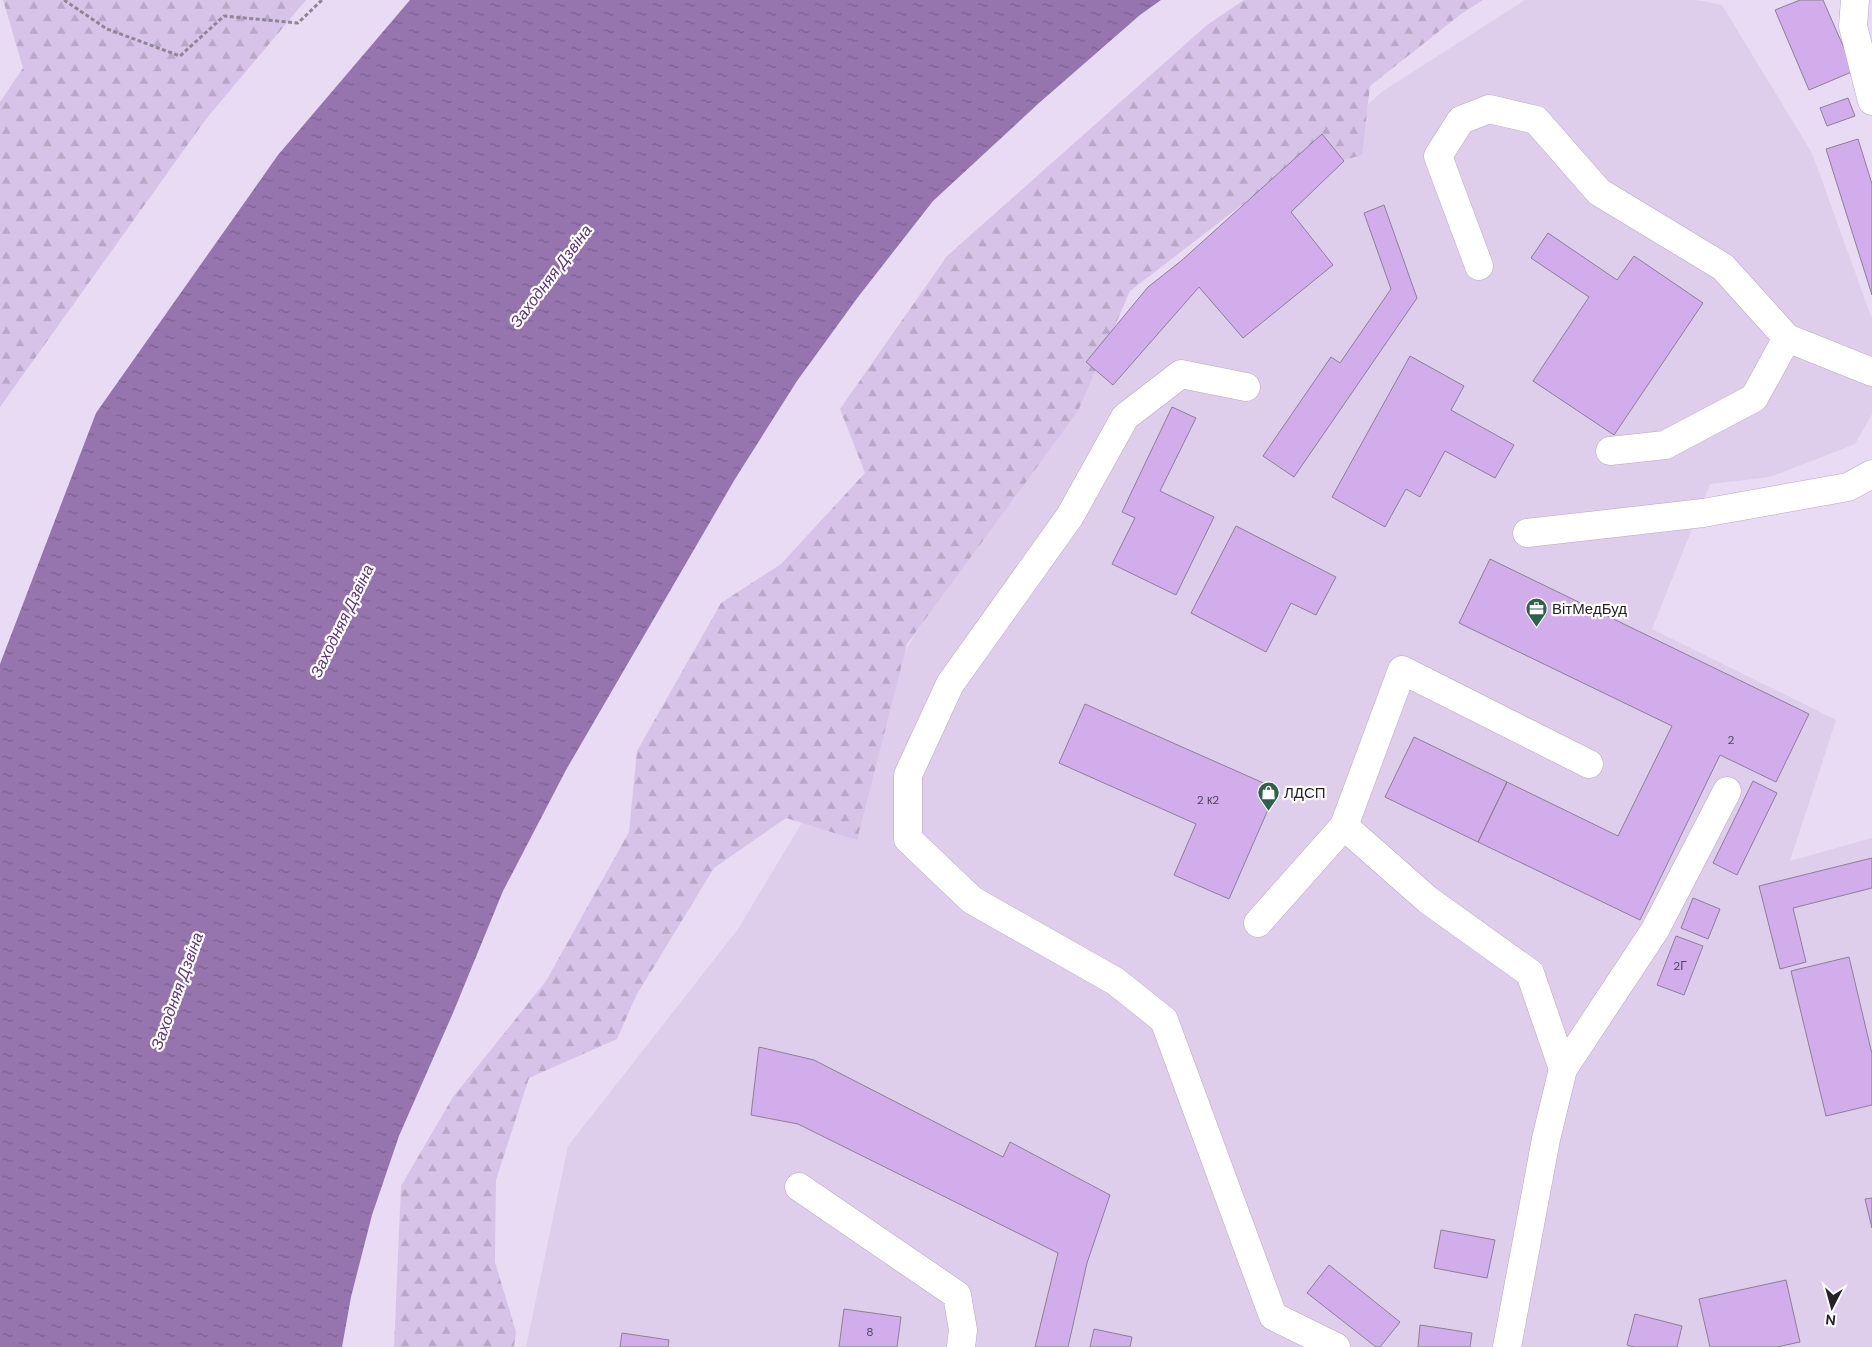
<svg xmlns="http://www.w3.org/2000/svg" width="1872" height="1347" viewBox="0 0 1872 1347" font-family="'DM Sans',sans-serif">
	<style>
		.built { fill: #dfcdec }
		.forest { fill: url(#forest-firs) }
		.water { fill: url(#water-ripples) }
		.building { fill: #d1aeeb; stroke: #8c7f96 }
		.lines { fill: none; stroke-linecap: round; stroke-linejoin: round }
		.minor-casing { stroke: #b7a9c1; stroke-width: 29 }
		.path { stroke: #8f8595; stroke-width: 3; stroke-dasharray: 4 2.5; stroke-linecap: butt }
		.minor { stroke: #fff; stroke-width: 28 }
		.labels { text-anchor: middle; dominant-baseline: central; stroke-width: 4.5; stroke-linejoin: round; paint-order: stroke }
		.number-label { font-size: 12px; fill: #51445a }
		.poi-label { font-size: 15px; fill: #262129; stroke: #fff; text-anchor: start }
		.water-label { font-size: 16px; font-style: italic; fill: #5f337b; stroke: #fff }
	</style>
	<defs>
		<pattern id="forest-firs" width="22" height="20" patternUnits="userSpaceOnUse" patternTransform="scale(1.25)"><rect width="22" height="20" fill="#d8c3e8"/><path d="M5 1l3.5 6h-7zM16 11l3.5 6h-7z" fill="#b9a7c7"/></pattern>
		<pattern id="water-ripples" width="26" height="14" patternUnits="userSpaceOnUse" patternTransform="scale(1.25)"><rect width="26" height="14" fill="#9675ae"/><path d="M2 4q2-2 4 0t4 0M15 11q2-2 4 0t4 0" fill="none" stroke="#7a608e"/></pattern>
	</defs>
	<rect width="100%" height="100%" fill="#e9dbf3"/>
	<!-- built -->
	<path class="built" d="M 1525,0 L 1697,0 L 1722,5 L 1812,153 L 1872,319 L 1872,414 L 1855,444 L 1770,477 L 1710,484 L 1652,629 L 1836,720 L 1790,861 L 1872,838 L 1872,1347 L 526,1347 L 568,1146 L 738,929 L 1082,357 L 1383,91 Z"/>
	<!-- forest -->
	<path class="forest" d="M 3,0 L 306,0 L 206,119 L 0,407 L 0,102 L 23,68 Z
		M 1244,0 L 1483,0 L 1461,14 L 1370,86 L 1362,155 L 1277,178 L 1130,291 L 1078,411 L 907,644 L 857,840 L 786,818 L 714,868 L 636,996 L 617,1039 L 529,1078 L 496,1180 L 495,1262 L 516,1332 L 514,1347 L 394,1347 L 401,1186 L 453,1097 L 546,981 L 629,832 L 637,751 L 721,603 L 781,564 L 865,473 L 840,409 L 947,256 L 1207,25 Z"/>
	<!-- water -->
	<path class="water" d="M 410,0 L 1161,0 L 1140,15 L 1039,103 L 933,201 L 858,297 L 797,381 L 735,479 L 566,770 L 503,891 L 453,1013 L 399,1136 L 372,1215 L 351,1297 L 342,1347 L 0,1347 L 0,664 L 96,413 L 278,155 Z"/>
	<!-- building -->
	<path class="building" d="M 1800,0 L 1823,0 L 1854,71 L 1809,90 L 1775,10 Z
		M 1848,98 L 1855,116 L 1827,126 L 1820,108 Z
		M 1322,134 L 1344,161 L 1291,212 L 1333,265 L 1243,338 L 1199,287 L 1113,385 L 1086,362 L 1148,287 L 1181,261 Z
		M 1858,139 L 1872,184 L 1872,295 L 1826,149 Z
		M 1384,205 L 1417,298 L 1294,477 L 1263,456 L 1331,357 L 1340,363 L 1391,289 L 1364,213 Z
		M 1548,233 L 1617,280 L 1634,256 L 1703,303 L 1614,435 L 1533,381 L 1589,297 L 1531,258 Z
		M 1410,356 L 1464,386 L 1451,410 L 1514,445 L 1495,478 L 1445,451 L 1420,497 L 1406,489 L 1385,527 L 1332,497 Z
		M 1172,407 L 1196,418 L 1160,491 L 1214,517 L 1176,595 L 1112,564 L 1135,518 L 1122,512 Z
		M 1236,526 L 1336,577 L 1316,615 L 1291,603 L 1266,652 L 1191,613 Z
		M 1490,559 L 1809,714 L 1776,782 L 1720,755 L 1640,920 L 1478,842 L 1507,782 L 1618,836 L 1672,726 L 1459,623 Z
		M 1085,704 L 1277,789 L 1229,899 L 1174,875 L 1196,824 L 1059,763 Z
		M 1414,737 L 1507,782 L 1478,842 L 1385,797 Z
		M 1753,781 L 1777,793 L 1737,875 L 1713,863 Z
		M 1872,858 L 1872,888 L 1793,908 L 1806,962 L 1780,969 L 1759,886 Z
		M 1693,898 L 1720,909 L 1708,939 L 1681,928 Z
		M 1676,936 L 1703,946 L 1684,995 L 1657,985 Z
		M 1849,957 L 1872,1054 L 1872,1105 L 1826,1116 L 1791,971 Z
		M 759,1047 L 814,1060 L 1003,1157 L 1010,1142 L 1110,1195 L 1087,1263 L 1068,1347 L 1035,1347 L 1058,1253 L 798,1124 L 751,1115 Z
		M 1872,1198 L 1872,1228 L 1865,1199 Z
		M 1441,1230 L 1495,1240 L 1487,1278 L 1434,1268 Z
		M 1329,1265 L 1400,1322 L 1380,1347 L 1376,1347 L 1307,1293 Z
		M 1786,1280 L 1800,1342 L 1777,1347 L 1710,1347 L 1699,1299 Z
		M 844,1309 L 901,1317 L 897,1347 L 839,1347 Z
		M 1635,1314 L 1682,1326 L 1677,1347 L 1634,1347 L 1627,1345 Z
		M 1420,1325 L 1472,1333 L 1470,1347 L 1418,1347 Z
		M 1094,1329 L 1132,1337 L 1130,1347 L 1090,1347 Z
		M 622,1333 L 669,1340 L 668,1347 L 620,1347 Z"/>
	<g class="lines">
		<defs>
			<path id="minor" d="M 1855,0 L 1853,26 L 1872,101
				M 1479,266 L 1438,156 L 1461,120 L 1489,109 L 1536,120 L 1599,192 L 1723,267 L 1787,338 L 1872,372
				M 1246,387 L 1181,374 L 1125,417 L 1070,516 L 950,684 L 908,775 L 908,839 L 972,900 L 1115,981 L 1164,1020 L 1273,1316 L 1336,1347
				M 1610,451 L 1665,445 L 1754,398 L 1787,338
				M 1527,533 L 1703,513 L 1848,487 L 1872,474
				M 1258,923 L 1344,826
				M 1563,1069 L 1655,930 L 1727,791
				M 799,1187 L 957,1295 L 963,1330 L 961,1347
				M 1507,1347 L 1546,1139 L 1563,1069 L 1530,973 L 1428,900 L 1344,826 L 1402,670 L 1589,764"/>
		</defs>
		<!-- minor casing -->
		<use href="#minor" class="minor-casing"/>
		<!-- path -->
		<path class="path" d="M 64,0 L 107,29 L 180,56 L 224,16 L 298,23 L 322,0"/>
		<!-- minor -->
		<use href="#minor" class="minor"/>
	</g>
	<!-- icons -->
	<defs>
		<symbol id="office-pin" viewBox="-11 -11 22 30"><path d="M0 17L-7.5 6A9.5 9.5 0 1 1 7.5 6Z" fill="#2d6248" stroke="#fff"/><path d="M-6-3h4V-5.5h4V-3h4V5H-6ZM-1-4.5V-3h2v-1.5ZM-6 0V1H6V0Z" fill="#fff"/></symbol>
		<symbol id="shop-pin" viewBox="-11 -11 22 30"><path d="M0 17L-7.5 6A9.5 9.5 0 1 1 7.5 6Z" fill="#2d6248" stroke="#fff"/><path d="M-5-2.5h2.3a2.7 3.5 0 0 1 5.4 0H5L5.5 6h-11ZM-1.5-2.5h3a1.5 2.3 0 0 0-3 0Z" fill="#fff"/></symbol>
	</defs>
	<g fill-rule="evenodd">
		<use href="#office-pin" x="1524" y="596" width="25" height="34"/>
		<use href="#shop-pin" x="1256" y="780" width="25" height="34"/>
	</g>
	<g class="labels">
		<!-- number labels -->
		<g class="number-label">
			<text x="1731" y="740">2</text>
			<text x="1208" y="800">2 к2</text>
			<text x="1680" y="966">2Г</text>
			<text x="870" y="1332">8</text>
		</g>
		<!-- poi labels -->
		<g class="poi-label">
			<text x="1552" y="609">ВітМедБуд</text>
			<text x="1284" y="793">ЛДСП</text>
		</g>
		<!-- water labels -->
		<g class="water-label">
			<text transform="translate(551 276) rotate(-53)">Заходняя Дзвіна</text>
			<text transform="translate(342 621) rotate(-64)">Заходняя Дзвіна</text>
			<text transform="translate(177 991) rotate(-70)">Заходняя Дзвіна</text>
		</g>
	</g>
	<!-- north arrow -->
	<g transform="translate(1832 1307) rotate(186)" stroke="#ffffff" stroke-width="4" paint-order="stroke">
	<path d="M0-4L9 19L0 12L-9 19Z" fill="#262129"/>
	<text y="-8" font-size="14" font-weight="bold" text-anchor="middle" fill="#262129">N</text>
	</g>
</svg>
